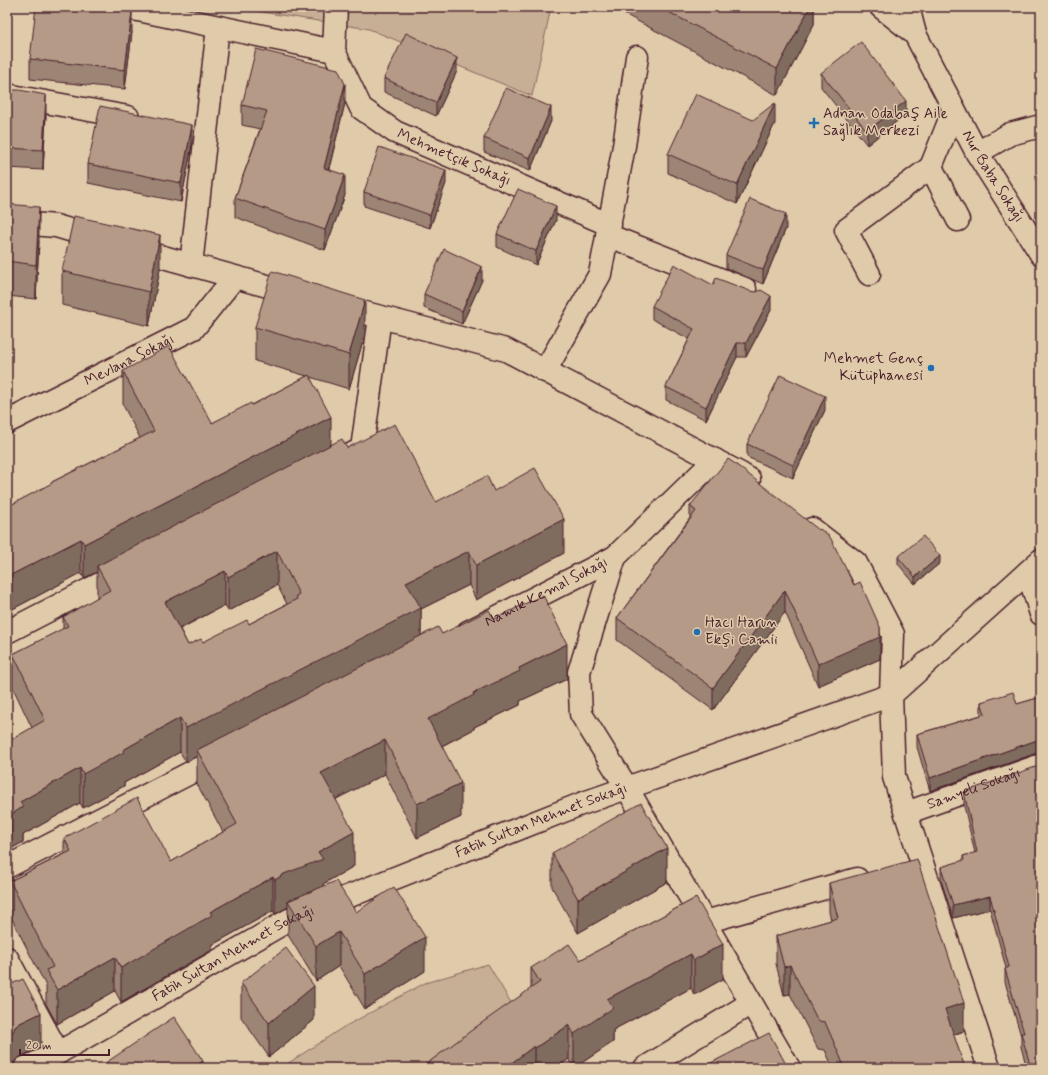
<svg xmlns="http://www.w3.org/2000/svg" width="1048" height="1075" viewBox="0 0 1048 1075" font-family="Mynerve,sans-serif">
	<style>
		.green { fill: #c7af95; stroke: #886760 }
		.lines { fill: none; stroke-linecap: round; stroke-linejoin: round }
		.minor-casing { stroke: #4a1f2b; stroke-width: 25 }
		.major-casing { stroke: #4a1f2b; stroke-width: 25 }
		.minor { stroke: #dfcbaa; stroke-width: 22 }
		.major { stroke: #dfcbaa; stroke-width: 22 }
		.wall { fill: #9c8574; stroke: #4a1f2b; fill-rule: evenodd }
		.shaded-wall { fill: #7f6c5e; stroke: #4a1f2b }
		.building { fill: #b59b87; stroke: #4a1f2b; fill-rule: evenodd }
		.poi-dot { fill: #1f6fb2; stroke: #dfcbaa; stroke-width: 1.5 }
		.labels { text-anchor: middle; dominant-baseline: central; stroke-width: 3; stroke-linejoin: round; paint-order: stroke }
		.poi-label { font-size: 15px; fill: #4a1f2b; stroke: #dfcbaa; text-anchor: start }
		.street-label { font-size: 15px; fill: #4a1f2b; stroke: #dfcbaa }
	</style>
	<rect width="100%" height="100%" fill="#dfcbaa"/>
	<filter id="ink" filterUnits="userSpaceOnUse"><feTurbulence type="fractalNoise" baseFrequency=".025" numOctaves="2"/><feDisplacementMap in="SourceGraphic" scale="8" xChannelSelector="R" yChannelSelector="G"/><feConvolveMatrix kernelMatrix="1 2 1 2 8 2 1 2 1" color-interpolation-filters="sRGB"/></filter>
	<g filter="url(#ink)">
		<!-- green -->
		<path class="green" d="M 230,7 L 551,7 L 532,96 L 369,29 Z
			M 488,964 L 517,1013 L 448,1068 L 281,1068 L 342,1028 L 425,983 Z"/>
		<g class="lines">
			<defs>
				<g id="minor">
					<path d="M 124,7 L 334,51 L 336,7"/>
					<path d="M 908,7 L 915,34"/>
					<path id="s1" d="M 334,51 L 361,108 L 395,132 L 610,225"/>
					<path d="M 7,95 L 128,117"/>
					<path d="M 954,109 L 931,167 L 958,220"/>
					<path d="M 977,153 L 1010,134 L 1041,126"/>
					<path d="M 7,222 L 56,226 L 100,239"/>
					<path d="M 607,235 L 745,289"/>
					<path d="M 131,248 L 296,294"/>
					<path d="M 191,265 L 218,27"/>
					<path d="M 869,274 L 846,230 L 931,167"/>
					<path d="M 335,305 L 506,350 L 741,474 L 749,479"/>
					<path d="M 545,371 L 600,274 L 624,146 L 637,57"/>
					<path id="s2" d="M 7,422 L 194,328 L 234,278"/>
					<path d="M 344,458 L 362,449 L 380,317"/>
					<path d="M 715,460 L 615,557 L 579,672 L 581,714 L 627,788 L 789,1068"/>
					<path d="M 812,529 L 856,563 L 893,634 L 891,695 L 894,777 L 989,1068"/>
					<path d="M 1028,572 L 1041,614"/>
					<path d="M 7,632 L 123,572"/>
					<path id="s3" d="M 468,632 L 615,557"/>
					<path id="s4" d="M 906,813 L 1041,765"/>
					<path d="M 7,867 L 223,756"/>
					<path d="M 705,922 L 857,879"/>
					<path d="M 7,958 L 58,1053"/>
					<path id="s5" d="M 25,1068 L 58,1053 L 289,920 L 581,804 L 891,695 L 1041,560"/>
					<path d="M 645,1068 L 751,1003"/>
				</g>
				<g id="major">
					<path id="s6" d="M 881,7 L 915,34 L 977,153 L 1041,254"/>
				</g>
			</defs>
			<!-- minor casing -->
			<use href="#minor" class="minor-casing"/>
			<!-- major casing -->
			<use href="#major" class="major-casing"/>
			<!-- minor -->
			<use href="#minor" class="minor"/>
			<!-- major -->
			<use href="#major" class="major"/>
		</g>
		<!-- wall -->
		<path class="wall" d="M 611,7 L 814,7 L 814,24 L 777,95 Z
			M 132,32 L 125,89 L 30,79 L 30,59 Z
			M 457,71 L 436,116 L 384,92 L 384,78 Z
			M 821,73 L 906,114 L 867,145 L 821,87 Z
			M 7,90 L 46,115 L 43,170 L 7,168 Z
			M 345,103 L 329,169 L 345,195 L 325,250 L 235,217 L 235,198 L 260,129 L 242,125 L 242,105 Z
			M 753,120 L 775,123 L 737,204 L 668,173 L 668,154 Z
			M 551,121 L 530,171 L 484,152 L 484,138 Z
			M 192,145 L 181,202 L 88,183 L 88,164 Z
			M 446,183 L 430,228 L 364,206 L 364,192 Z
			M 7,204 L 39,241 L 36,299 L 7,296 Z
			M 556,220 L 536,265 L 497,247 L 497,234 Z
			M 786,228 L 763,284 L 726,268 L 726,255 Z
			M 160,269 L 149,326 L 62,305 L 62,271 Z
			M 482,280 L 462,324 L 424,308 L 424,294 Z
			M 713,285 L 771,310 L 746,357 L 737,357 L 706,420 L 666,400 L 666,387 L 689,339 L 652,319 L 652,306 Z
			M 255,327 L 365,334 L 349,389 L 310,377 L 331,445 L 347,448 L 436,502 L 494,491 L 564,553 L 476,600 L 469,585 L 421,609 L 421,636 L 442,634 L 494,619 L 567,679 L 520,701 L 520,705 L 474,727 L 474,729 L 442,746 L 461,817 L 417,838 L 385,774 L 336,799 L 354,866 L 323,884 L 323,886 L 356,912 L 425,971 L 365,1009 L 339,966 L 316,981 L 288,935 L 288,907 L 275,914 L 273,911 L 212,945 L 212,950 L 121,1002 L 115,991 L 57,1024 L 46,1004 L 46,986 L 10,915 L 10,881 L 64,854 L 64,838 L 171,862 L 223,832 L 197,784 L 197,756 L 186,762 L 180,752 L 124,783 L 124,786 L 83,808 L 80,803 L 23,835 L 23,842 L 7,851 L 7,742 L 32,728 L 13,688 L 13,654 L 63,629 L 63,617 L 97,598 L 97,572 L 84,578 L 81,573 L 7,612 L 7,507 L 52,484 L 52,482 L 140,438 L 123,405 L 123,371 L 212,423 L 252,405 L 307,376 L 255,361 ZM 277,585 L 287,604 L 249,624 L 203,642 L 188,645 L 180,629 L 225,605 L 228,611 Z
			M 825,410 L 793,478 L 747,457 L 747,444 Z
			M 690,506 L 880,649 L 880,659 L 818,686 L 785,612 L 713,710 L 617,640 L 617,618 L 690,518 Z
			M 898,557 L 940,563 L 915,584 L 898,564 Z
			M 1041,697 L 1041,753 L 1037,753 L 930,791 L 917,747 L 917,734 L 981,715 L 981,702 L 1017,704 Z
			M 964,792 L 1040,904 L 1041,1068 L 1027,1068 L 1021,1047 L 1021,1036 L 1005,982 L 1005,969 L 1006,968 L 990,909 L 953,918 L 941,880 L 941,867 L 963,861 L 963,856 L 975,853 L 964,806 Z
			M 552,853 L 667,882 L 578,933 L 552,887 Z
			M 829,883 L 964,1031 L 953,1035 L 965,1068 L 833,1068 L 825,1050 L 818,1049 L 790,994 L 784,995 L 776,964 L 776,936 L 831,920 L 829,912 Z
			M 696,898 L 723,979 L 694,995 L 691,988 L 613,1030 L 613,1042 L 574,1068 L 569,1059 L 556,1068 L 421,1068 L 531,989 L 531,968 L 580,960 Z
			M 241,983 L 314,1020 L 269,1057 L 241,1017 Z"/>
		<!-- shaded-wall -->
		<path class="shaded-wall" d="M 810,7 L 814,7 L 814,24 L 777,95 L 777,69 Z
			M 132,12 L 132,32 L 125,89 L 125,70 Z
			M 457,58 L 457,71 L 436,116 L 436,103 Z
			M 345,84 L 345,103 L 324,188 L 324,168 Z
			M 46,95 L 46,115 L 43,170 L 43,150 Z
			M 906,101 L 906,114 L 867,145 L 867,131 Z
			M 775,103 L 775,123 L 737,204 L 737,185 Z
			M 551,107 L 551,121 L 530,171 L 530,158 Z
			M 192,125 L 192,145 L 181,202 L 181,183 Z
			M 446,170 L 446,183 L 430,228 L 430,215 Z
			M 345,175 L 345,195 L 325,250 L 325,230 Z
			M 556,206 L 556,220 L 536,265 L 536,251 Z
			M 39,207 L 39,241 L 36,299 L 36,265 Z
			M 786,214 L 786,228 L 763,284 L 763,270 Z
			M 160,235 L 160,269 L 149,326 L 149,292 Z
			M 482,267 L 482,280 L 462,324 L 462,311 Z
			M 771,296 L 771,310 L 746,357 L 746,343 Z
			M 365,300 L 365,334 L 349,389 L 349,355 Z
			M 737,343 L 737,357 L 706,420 L 706,407 Z
			M 8,353 L 8,388 L 7,388 L 7,354 Z
			M 825,396 L 825,410 L 793,478 L 793,465 Z
			M 331,417 L 331,451 L 97,566 L 97,572 L 84,578 L 84,544 Z
			M 564,519 L 564,553 L 476,600 L 476,565 Z
			M 81,539 L 81,573 L 7,612 L 7,577 Z
			M 277,551 L 277,585 L 228,611 L 228,577 Z
			M 469,551 L 469,585 L 421,609 L 421,642 L 197,750 L 197,756 L 186,762 L 186,728 L 406,582 Z
			M 940,556 L 940,563 L 915,584 L 915,577 Z
			M 225,571 L 225,605 L 165,636 L 165,602 Z
			M 785,590 L 785,612 L 713,710 L 713,688 Z
			M 880,627 L 880,659 L 818,686 L 818,664 Z
			M 567,644 L 567,679 L 520,701 L 520,705 L 474,727 L 474,729 L 428,753 L 428,719 L 519,668 Z
			M 180,718 L 180,752 L 124,783 L 124,786 L 83,808 L 83,774 L 123,750 Z
			M 385,740 L 385,774 L 321,807 L 321,773 Z
			M 1037,740 L 1037,753 L 930,791 L 930,778 Z
			M 80,768 L 80,803 L 23,835 L 23,842 L 7,851 L 7,817 L 20,802 Z
			M 461,783 L 461,817 L 417,838 L 417,804 Z
			M 354,832 L 354,866 L 323,884 L 323,893 L 288,901 L 288,907 L 275,914 L 275,880 L 318,852 Z
			M 667,848 L 667,882 L 578,933 L 578,899 Z
			M 273,877 L 273,911 L 212,945 L 212,950 L 121,1002 L 121,968 L 210,912 Z
			M 1041,890 L 1041,904 L 1037,905 L 1037,892 Z
			M 990,896 L 990,909 L 953,918 L 953,905 Z
			M 339,932 L 339,966 L 316,981 L 316,946 Z
			M 425,937 L 425,971 L 365,1009 L 365,974 Z
			M 723,944 L 723,979 L 694,995 L 694,960 Z
			M 691,954 L 691,988 L 613,1030 L 613,1042 L 574,1068 L 574,1034 L 607,999 Z
			M 115,957 L 115,991 L 57,1024 L 57,990 Z
			M 790,965 L 790,994 L 784,995 L 784,967 Z
			M 314,986 L 314,1020 L 269,1057 L 269,1023 Z
			M 964,1003 L 964,1031 L 945,1037 L 945,1009 Z
			M 41,1013 L 41,1047 L 20,1057 L 15,1061 L 13,1067 L 10,1068 L 7,1068 L 7,1035 L 20,1023 Z
			M 569,1025 L 569,1059 L 556,1068 L 535,1068 L 535,1048 Z
			M 534,1046 L 534,1068 L 505,1068 Z
			M 203,1061 L 203,1068 L 192,1068 Z"/>
		<!-- building -->
		<path class="building" d="M 36,7 L 87,7 L 132,12 L 125,70 L 30,59 Z
			M 659,7 L 810,7 L 777,69 Z
			M 406,33 L 457,58 L 436,103 L 384,78 Z
			M 861,42 L 906,101 L 867,131 L 821,73 Z
			M 256,49 L 338,69 L 345,84 L 324,168 L 345,175 L 325,230 L 235,198 L 267,111 L 242,105 Z
			M 506,88 L 551,107 L 530,158 L 484,138 Z
			M 7,90 L 19,90 L 46,95 L 43,150 L 7,148 Z
			M 696,94 L 753,120 L 775,103 L 737,185 L 668,154 Z
			M 100,106 L 192,125 L 181,183 L 88,164 Z
			M 379,147 L 446,170 L 430,215 L 364,192 Z
			M 518,189 L 556,206 L 536,251 L 497,234 Z
			M 750,199 L 786,214 L 763,270 L 726,255 Z
			M 7,204 L 39,207 L 36,265 L 7,261 Z
			M 74,216 L 160,235 L 149,292 L 62,271 Z
			M 444,249 L 482,267 L 462,311 L 424,294 Z
			M 674,264 L 713,285 L 716,278 L 750,291 L 756,292 L 761,290 L 771,296 L 746,343 L 737,343 L 706,407 L 666,387 L 694,329 L 652,306 Z
			M 272,271 L 365,300 L 349,355 L 255,327 Z
			M 169,346 L 212,423 L 251,403 L 252,405 L 309,375 L 331,417 L 84,544 L 81,539 L 7,577 L 7,507 L 52,483 L 52,482 L 154,431 L 123,371 Z
			M 780,375 L 825,396 L 793,465 L 747,444 Z
			M 395,424 L 436,502 L 487,476 L 494,491 L 535,468 L 564,519 L 476,565 L 469,551 L 406,582 L 421,608 L 186,728 L 180,718 L 123,750 L 124,752 L 83,774 L 80,768 L 20,802 L 23,807 L 7,817 L 7,742 L 45,720 L 13,654 L 68,626 L 63,617 L 110,590 L 97,566 L 342,439 L 347,448 ZM 277,551 L 299,594 L 296,596 L 297,599 L 249,624 L 247,620 L 203,642 L 201,639 L 188,645 L 165,602 L 225,571 L 228,577 Z
			M 728,459 L 734,463 L 762,485 L 819,530 L 820,529 L 830,537 L 854,585 L 860,582 L 880,627 L 880,637 L 818,664 L 785,590 L 713,688 L 617,618 L 696,511 L 690,506 Z
			M 923,536 L 940,556 L 915,577 L 898,557 Z
			M 543,595 L 567,644 L 519,668 L 520,671 L 473,693 L 474,695 L 428,719 L 461,783 L 417,804 L 385,740 L 321,773 L 354,832 L 318,852 L 323,859 L 284,874 L 275,880 L 273,877 L 210,912 L 212,915 L 121,968 L 115,957 L 57,990 L 46,970 L 53,967 L 10,881 L 71,851 L 64,838 L 137,798 L 171,862 L 237,824 L 197,750 L 438,627 L 442,634 L 489,610 L 494,619 Z
			M 1013,692 L 1017,704 L 1041,697 L 1041,740 L 1037,740 L 930,778 L 917,734 L 985,714 L 981,702 Z
			M 1041,765 L 1041,890 L 1037,892 L 1041,908 L 1041,1068 L 1031,1068 L 1021,1033 L 1024,1033 L 1005,969 L 1009,967 L 990,896 L 953,905 L 941,867 L 964,860 L 963,856 L 977,852 L 964,792 Z
			M 641,803 L 667,848 L 578,899 L 552,853 Z
			M 917,859 L 964,1003 L 945,1009 L 965,1068 L 845,1068 L 825,1022 L 818,1021 L 790,965 L 784,967 L 776,936 L 838,918 L 829,883 Z
			M 336,881 L 356,912 L 394,887 L 425,937 L 365,974 L 339,932 L 316,946 L 288,901 Z
			M 696,898 L 723,944 L 694,960 L 691,954 L 607,999 L 613,1008 L 574,1034 L 569,1025 L 535,1048 L 534,1046 L 505,1068 L 421,1068 L 476,1027 L 540,982 L 531,968 L 569,944 L 580,960 Z
			M 286,948 L 314,986 L 269,1023 L 241,983 Z
			M 23,979 L 41,1013 L 20,1023 L 15,1027 L 13,1032 L 7,1035 L 7,986 Z
			M 174,1017 L 203,1061 L 192,1068 L 98,1068 Z
			M 769,1033 L 788,1068 L 701,1068 Z"/>
	</g>
	<!-- markers -->
	<g class="poi-dot">
		<path d="M812 117h4v4h4v4h-4v4h-4v-4h-4v-4h4z"/>
		<circle cx="931" cy="368" r="4"/>
		<circle cx="697" cy="632" r="4"/>
	</g>
	<g class="labels">
		<!-- poi labels -->
		<g class="poi-label">
			<text x="823" y="114">Adnan Odabaş Aile<tspan x="823" dy="17">Sağlık Merkezi</tspan></text>
			<text x="923" y="359" text-anchor="end">Mehmet Genç<tspan x="923" dy="17">Kütüphanesi</tspan></text>
			<text x="705" y="623">Hacı Harun<tspan x="705" dy="17">Ekşi Camii</tspan></text>
		</g>
		<!-- street labels -->
		<g class="street-label">
			<text stroke="none"><textPath href="#s1" startOffset="169">Mehmetçik Sokağı</textPath></text>
			<text stroke="none"><textPath href="#s6" startOffset="206">Nur Baba Sokağı</textPath></text>
			<text stroke="none"><textPath href="#s2" startOffset="137">Mevlana Sokağı</textPath></text>
			<text stroke="none"><textPath href="#s3" startOffset="88">Namık Kemal Sokağı</textPath></text>
			<text stroke="none"><textPath href="#s4" startOffset="72">Samyeli Sokağı</textPath></text>
			<text stroke="none"><textPath href="#s5" startOffset="574">Fatih Sultan Mehmet Sokağı</textPath></text>
			<text stroke="none"><textPath href="#s5" startOffset="238">Fatih Sultan Mehmet Sokağı</textPath></text>
		</g>
	</g>
	<!-- margin -->
	<rect width="1048" height="1075" fill="none" stroke="#dfcbaa" stroke-width="24"/>
	<rect x="12" y="12" width="1024" height="1051" fill="none" stroke="#4a1f2b" stroke-width="1.5" filter="url(#ink)"/>
	<!-- scale -->
	<path d="M20 1049v6h89v-6" fill="none" stroke="#4a1f2b" stroke-width="2"/>
	<text x="26" y="1049" font-size="12" fill="#4a1f2b" stroke="#dfcbaa" stroke-width="3" paint-order="stroke">20 m</text>
</svg>
